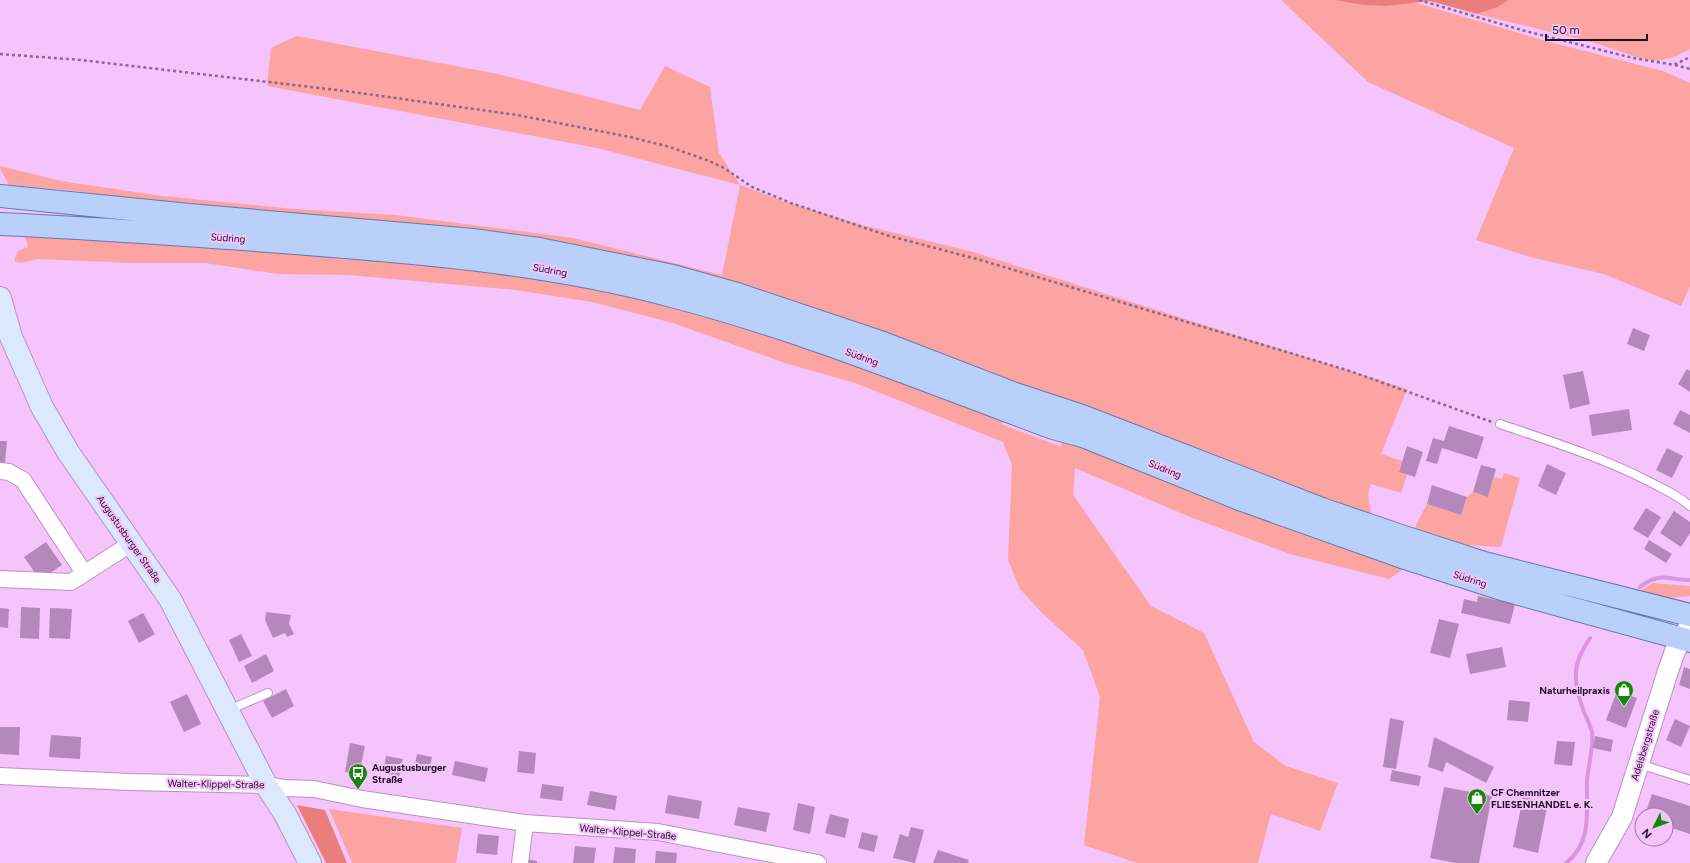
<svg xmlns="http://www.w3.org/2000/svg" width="1690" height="863" viewBox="0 0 1690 863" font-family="Figtree,sans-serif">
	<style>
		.green { fill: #fba4a1 }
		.forest { fill: #ea7e7d }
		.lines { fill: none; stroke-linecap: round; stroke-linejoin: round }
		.stream { stroke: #d994e4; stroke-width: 4 }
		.building { fill: #b588bc }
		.service-casing { stroke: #bc8ec3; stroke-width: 10 }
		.minor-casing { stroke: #bc8ec3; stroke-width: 18 }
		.tertiary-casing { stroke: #bc8ec3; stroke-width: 22 }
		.secondary-casing { stroke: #bc8ec3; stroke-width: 24 }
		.primary-casing { stroke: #6578ad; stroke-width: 24 }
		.path { stroke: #89688e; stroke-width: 2.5; stroke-dasharray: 3 3; stroke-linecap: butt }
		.service { stroke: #fff; stroke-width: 8 }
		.minor { stroke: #fff; stroke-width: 16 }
		.tertiary { stroke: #fff; stroke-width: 20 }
		.secondary { stroke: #dce8fd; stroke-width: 22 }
		.primary { stroke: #b9d0fb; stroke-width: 22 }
		.labels { text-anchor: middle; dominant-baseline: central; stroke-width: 4; stroke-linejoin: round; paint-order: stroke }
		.street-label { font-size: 10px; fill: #210f23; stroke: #f5c4fc }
		.poi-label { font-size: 10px; font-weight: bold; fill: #210f23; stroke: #f5c4fc; text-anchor: start }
	</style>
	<rect width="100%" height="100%" fill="#f5c4fc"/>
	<!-- green -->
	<path class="green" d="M 1281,0 L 1335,0 L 1362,5 L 1385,6 L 1413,2 L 1550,42 L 1663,71 L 1690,83 L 1690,286 L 1681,306 L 1604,274 L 1534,258 L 1476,240 L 1514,148 L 1368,82 Z
		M 1509,0 L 1690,0 L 1690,49 L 1674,57 L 1658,61 L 1639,58 L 1592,42 L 1477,14 L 1498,7 Z
		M 296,36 L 498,74 L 640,110 L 665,66 L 710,87 L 719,153 L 740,185 L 783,201 L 862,225 L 973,252 L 1407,389 L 1381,454 L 1402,461 L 1399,471 L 1407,475 L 1401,493 L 1371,484 L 1368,494 L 1371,513 L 1369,516 L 866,330 L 163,206 L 77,191 L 9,185 L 0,168 L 0,166 L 61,181 L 162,196 L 294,209 L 396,215 L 573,238 L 722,275 L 740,185 L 597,148 L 267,86 L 271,48 Z
		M 38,236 L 284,250 L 517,273 L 671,303 L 837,356 L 1007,420 L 1001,424 L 1062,447 L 1060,440 L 1401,566 L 1402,570 L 1389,579 L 1290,554 L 1190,517 L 1075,468 L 1073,495 L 1151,606 L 1204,633 L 1254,742 L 1286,766 L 1338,783 L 1320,831 L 1271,814 L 1258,863 L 1137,863 L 1084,845 L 1100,697 L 1083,650 L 1043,614 L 1020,589 L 1008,560 L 1012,465 L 1003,442 L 855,383 L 788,364 L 673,323 L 592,302 L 516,290 L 348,275 L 278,274 L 205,263 L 131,263 L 39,259 L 20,263 L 14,261 L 18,251 L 28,247 L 25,237 Z
		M 1504,473 L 1520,478 L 1501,547 L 1467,545 L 1414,529 L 1427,504 L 1461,515 L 1467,497 L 1473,492 L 1488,497 L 1494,477 L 1502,479 Z
		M 1653,583 L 1690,586 L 1690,596 L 1663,598 L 1640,591 Z
		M 329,809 L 462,828 L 456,863 L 352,863 Z"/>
	<!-- forest -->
	<path class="forest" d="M 1335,0 L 1509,0 L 1498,7 L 1477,14 L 1430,1 L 1385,6 L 1362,5 Z
		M 297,805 L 325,810 L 347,863 L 326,863 Z"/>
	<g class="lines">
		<!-- stream -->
		<path class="stream" d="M 1640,587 C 1660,571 1667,580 1690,580
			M 1566,863 C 1593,842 1586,810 1587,781 C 1588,767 1594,745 1592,732 C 1590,725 1587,718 1584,712 C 1573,682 1571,665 1590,638"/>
	</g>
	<!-- building -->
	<path class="building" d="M 1633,328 L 1650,335 L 1644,351 L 1627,344 Z
		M 1687,369 L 1690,371 L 1690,392 L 1678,384 Z
		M 1583,371 L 1590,404 L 1570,409 L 1563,375 Z
		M 1629,409 L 1632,430 L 1592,436 L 1589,415 Z
		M 1680,410 L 1690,415 L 1690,433 L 1673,424 Z
		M 1449,426 L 1484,437 L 1477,459 L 1442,448 L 1437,464 L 1426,461 L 1433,438 L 1444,441 Z
		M 0,441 L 7,441 L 5,463 L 0,462 Z
		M 1407,446 L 1423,452 L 1415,477 L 1399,472 Z
		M 1667,448 L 1683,456 L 1672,478 L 1656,470 Z
		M 1547,464 L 1566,473 L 1556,495 L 1538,486 Z
		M 1481,465 L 1496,469 L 1488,497 L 1473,492 Z
		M 1432,485 L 1467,497 L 1461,515 L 1427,504 Z
		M 1646,508 L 1661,517 L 1648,538 L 1633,529 Z
		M 1674,511 L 1690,522 L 1690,533 L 1681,547 L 1660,533 Z
		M 1649,540 L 1672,554 L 1666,563 L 1644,549 Z
		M 46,542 L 62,565 L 40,580 L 24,557 Z
		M 1478,596 L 1515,604 L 1510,624 L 1461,613 L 1464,599 L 1477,602 Z
		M 21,607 L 40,608 L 39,639 L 20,638 Z
		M 0,608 L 9,609 L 8,628 L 0,627 Z
		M 50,608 L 72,609 L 70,639 L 49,638 Z
		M 266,612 L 291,615 L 289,624 L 294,634 L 287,637 L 285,633 L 273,638 L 265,620 Z
		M 143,613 L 155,634 L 139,643 L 128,621 Z
		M 1439,619 L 1459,624 L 1450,658 L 1430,653 Z
		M 241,634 L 252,656 L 239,662 L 229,640 Z
		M 1502,647 L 1506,667 L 1470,674 L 1466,654 Z
		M 266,654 L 274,671 L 252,683 L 244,666 Z
		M 1684,667 L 1690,669 L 1690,689 L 1679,685 Z
		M 286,689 L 294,706 L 272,718 L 263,701 Z
		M 1617,691 L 1637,698 L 1626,728 L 1606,720 Z
		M 187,694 L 201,724 L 184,732 L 170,702 Z
		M 1509,700 L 1530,702 L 1528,722 L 1507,720 Z
		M 1390,718 L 1404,721 L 1396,769 L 1383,767 Z
		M 1675,719 L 1690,726 L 1681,747 L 1666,740 Z
		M 0,727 L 20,727 L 19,755 L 0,754 Z
		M 51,735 L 81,737 L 80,759 L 49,757 Z
		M 1595,736 L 1613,740 L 1611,752 L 1593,748 Z
		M 1434,737 L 1494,767 L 1486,783 L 1446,762 L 1443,772 L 1428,767 Z
		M 1557,741 L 1575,742 L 1572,766 L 1554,764 Z
		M 350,743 L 365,746 L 359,775 L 345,772 Z
		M 519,751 L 536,753 L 534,774 L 517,772 Z
		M 417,754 L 432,757 L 429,772 L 414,769 Z
		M 386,756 L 403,759 L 399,777 L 383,773 Z
		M 455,761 L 488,768 L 485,782 L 452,775 Z
		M 1392,770 L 1421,776 L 1419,786 L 1390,781 Z
		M 542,784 L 564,787 L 562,801 L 540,798 Z
		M 1444,787 L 1492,796 L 1479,863 L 1456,863 L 1430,858 Z
		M 590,791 L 617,796 L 615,810 L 587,805 Z
		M 1652,794 L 1690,806 L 1690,834 L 1666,826 L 1666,815 L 1645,815 Z
		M 668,795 L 702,801 L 699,819 L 665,813 Z
		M 1523,797 L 1548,802 L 1538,853 L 1513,847 Z
		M 798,803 L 815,807 L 810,834 L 793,830 Z
		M 738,807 L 770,813 L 766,832 L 734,825 Z
		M 830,814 L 849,819 L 845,838 L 825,833 Z
		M 911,827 L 924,830 L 915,863 L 893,858 L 900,834 L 908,837 Z
		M 862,832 L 878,836 L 874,852 L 858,848 Z
		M 478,834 L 499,836 L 497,855 L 476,853 Z
		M 575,846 L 596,848 L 594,863 L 573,863 Z
		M 615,847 L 636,849 L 635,863 L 613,863 Z
		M 938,850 L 969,860 L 968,863 L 933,863 Z
		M 656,851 L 677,853 L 676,863 L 655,863 Z
		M 527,859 L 537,861 L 537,863 L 527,863 Z"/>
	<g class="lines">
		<defs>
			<path id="service" d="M 1500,424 C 1550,441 1601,457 1648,481 C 1663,489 1678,495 1690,506
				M 229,710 L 268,693
				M 1639,764 L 1690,780"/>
			<path id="minor" d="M 0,471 L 9,472 L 23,480 L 84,573
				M 0,579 L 71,582 L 132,543
				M 0,776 L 129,782 L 266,785 L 284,788 L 314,789 L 362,799 L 525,823 L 658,832 L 818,863
				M 520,863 L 525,823"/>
			<path id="tertiary" d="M 1596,863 L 1622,817 L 1668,671 L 1675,651 L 1690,625"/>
			<path id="secondary" d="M 0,298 L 11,337 L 42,407 L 68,452 L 170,599 L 266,785 L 285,814 L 310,863"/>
			<path id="primary" d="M 0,196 L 189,215 L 473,240 L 539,249 L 673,276 L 734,293 L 883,343 L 1018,395 L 1082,416 L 1322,509 L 1398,535 L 1484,563 L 1690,615
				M 0,224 C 94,228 188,235 282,242 C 412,252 542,262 668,295 C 800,329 926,381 1053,428 L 1083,436 L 1242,500 L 1402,557 L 1505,590 L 1690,641"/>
		</defs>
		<!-- service casing -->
		<use href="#service" class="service-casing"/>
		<!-- minor casing -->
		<use href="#minor" class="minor-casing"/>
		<!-- tertiary casing -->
		<use href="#tertiary" class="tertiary-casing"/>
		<!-- secondary casing -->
		<use href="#secondary" class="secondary-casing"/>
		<!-- primary casing -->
		<use href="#primary" class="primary-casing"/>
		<!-- path -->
		<path class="path" d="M 1419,0 L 1525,31 L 1633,58 L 1674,65 L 1690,57
			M 0,54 L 81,60 L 345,91 L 517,115 L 630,137 L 670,147 L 709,161 L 724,168 L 752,187 L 791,203 L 886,235 L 984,261 L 1350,371 L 1492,422
			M 1675,65 L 1690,69"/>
		<!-- service -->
		<use href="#service" class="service"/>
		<!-- minor -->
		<use href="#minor" class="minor"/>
		<!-- tertiary -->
		<use href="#tertiary" class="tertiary"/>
		<!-- secondary -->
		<use href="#secondary" class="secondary"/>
		<!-- primary -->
		<use href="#primary" class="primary"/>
	</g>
	<!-- icons -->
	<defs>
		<symbol id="shop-pin" viewBox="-11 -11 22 30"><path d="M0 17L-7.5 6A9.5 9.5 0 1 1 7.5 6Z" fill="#168808" stroke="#f5c4fc"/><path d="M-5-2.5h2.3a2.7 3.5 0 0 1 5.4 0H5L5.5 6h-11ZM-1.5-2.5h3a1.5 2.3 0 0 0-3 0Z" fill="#fff"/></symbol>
		<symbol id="bus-pin" viewBox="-11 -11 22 30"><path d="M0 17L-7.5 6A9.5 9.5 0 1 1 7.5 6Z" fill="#168808" stroke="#f5c4fc"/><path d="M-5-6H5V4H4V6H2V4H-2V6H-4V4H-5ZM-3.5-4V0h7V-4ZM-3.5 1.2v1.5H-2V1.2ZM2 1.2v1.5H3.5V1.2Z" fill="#fff"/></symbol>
	</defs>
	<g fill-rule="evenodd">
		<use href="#shop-pin" x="1613" y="679" width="22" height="30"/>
		<use href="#bus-pin" x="347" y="762" width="22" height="30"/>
		<use href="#shop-pin" x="1466" y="787" width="22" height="30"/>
	</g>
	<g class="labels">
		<!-- street labels -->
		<g class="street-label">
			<text transform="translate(228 238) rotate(4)">Südring</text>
			<text transform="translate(550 270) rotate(10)">Südring</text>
			<text transform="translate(862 357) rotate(20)">Südring</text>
			<text transform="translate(1165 469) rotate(22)">Südring</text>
			<text transform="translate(129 539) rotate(55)">Augustusburger Straße</text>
			<text transform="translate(1470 579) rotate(17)">Südring</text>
			<text transform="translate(1645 745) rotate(-73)">Adelsbergstraße</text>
			<text transform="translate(216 784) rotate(1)">Walter-Klippel-Straße</text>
			<text transform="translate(628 832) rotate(5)">Walter-Klippel-Straße</text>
		</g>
		<!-- poi labels -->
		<g class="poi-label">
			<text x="1610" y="690" text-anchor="end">Naturheilpraxis</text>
			<text x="372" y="767">Augustusburger<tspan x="372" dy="12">Straße</tspan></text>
			<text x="1491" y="792">CF Chemnitzer<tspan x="1491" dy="12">FLIESENHANDEL e. K.</tspan></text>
		</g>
	</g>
	<!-- north arrow -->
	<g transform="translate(1654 827) rotate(228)"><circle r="19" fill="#f5c4fc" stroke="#a07ca5"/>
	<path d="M0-3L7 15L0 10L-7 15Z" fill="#168808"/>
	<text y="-6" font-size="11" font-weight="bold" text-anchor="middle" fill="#210f23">N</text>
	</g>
	<!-- scale -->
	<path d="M1546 34v6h101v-6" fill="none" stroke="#210f23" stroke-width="2"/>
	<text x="1552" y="34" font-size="12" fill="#210f23" stroke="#f5c4fc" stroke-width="3" paint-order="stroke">50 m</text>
</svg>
